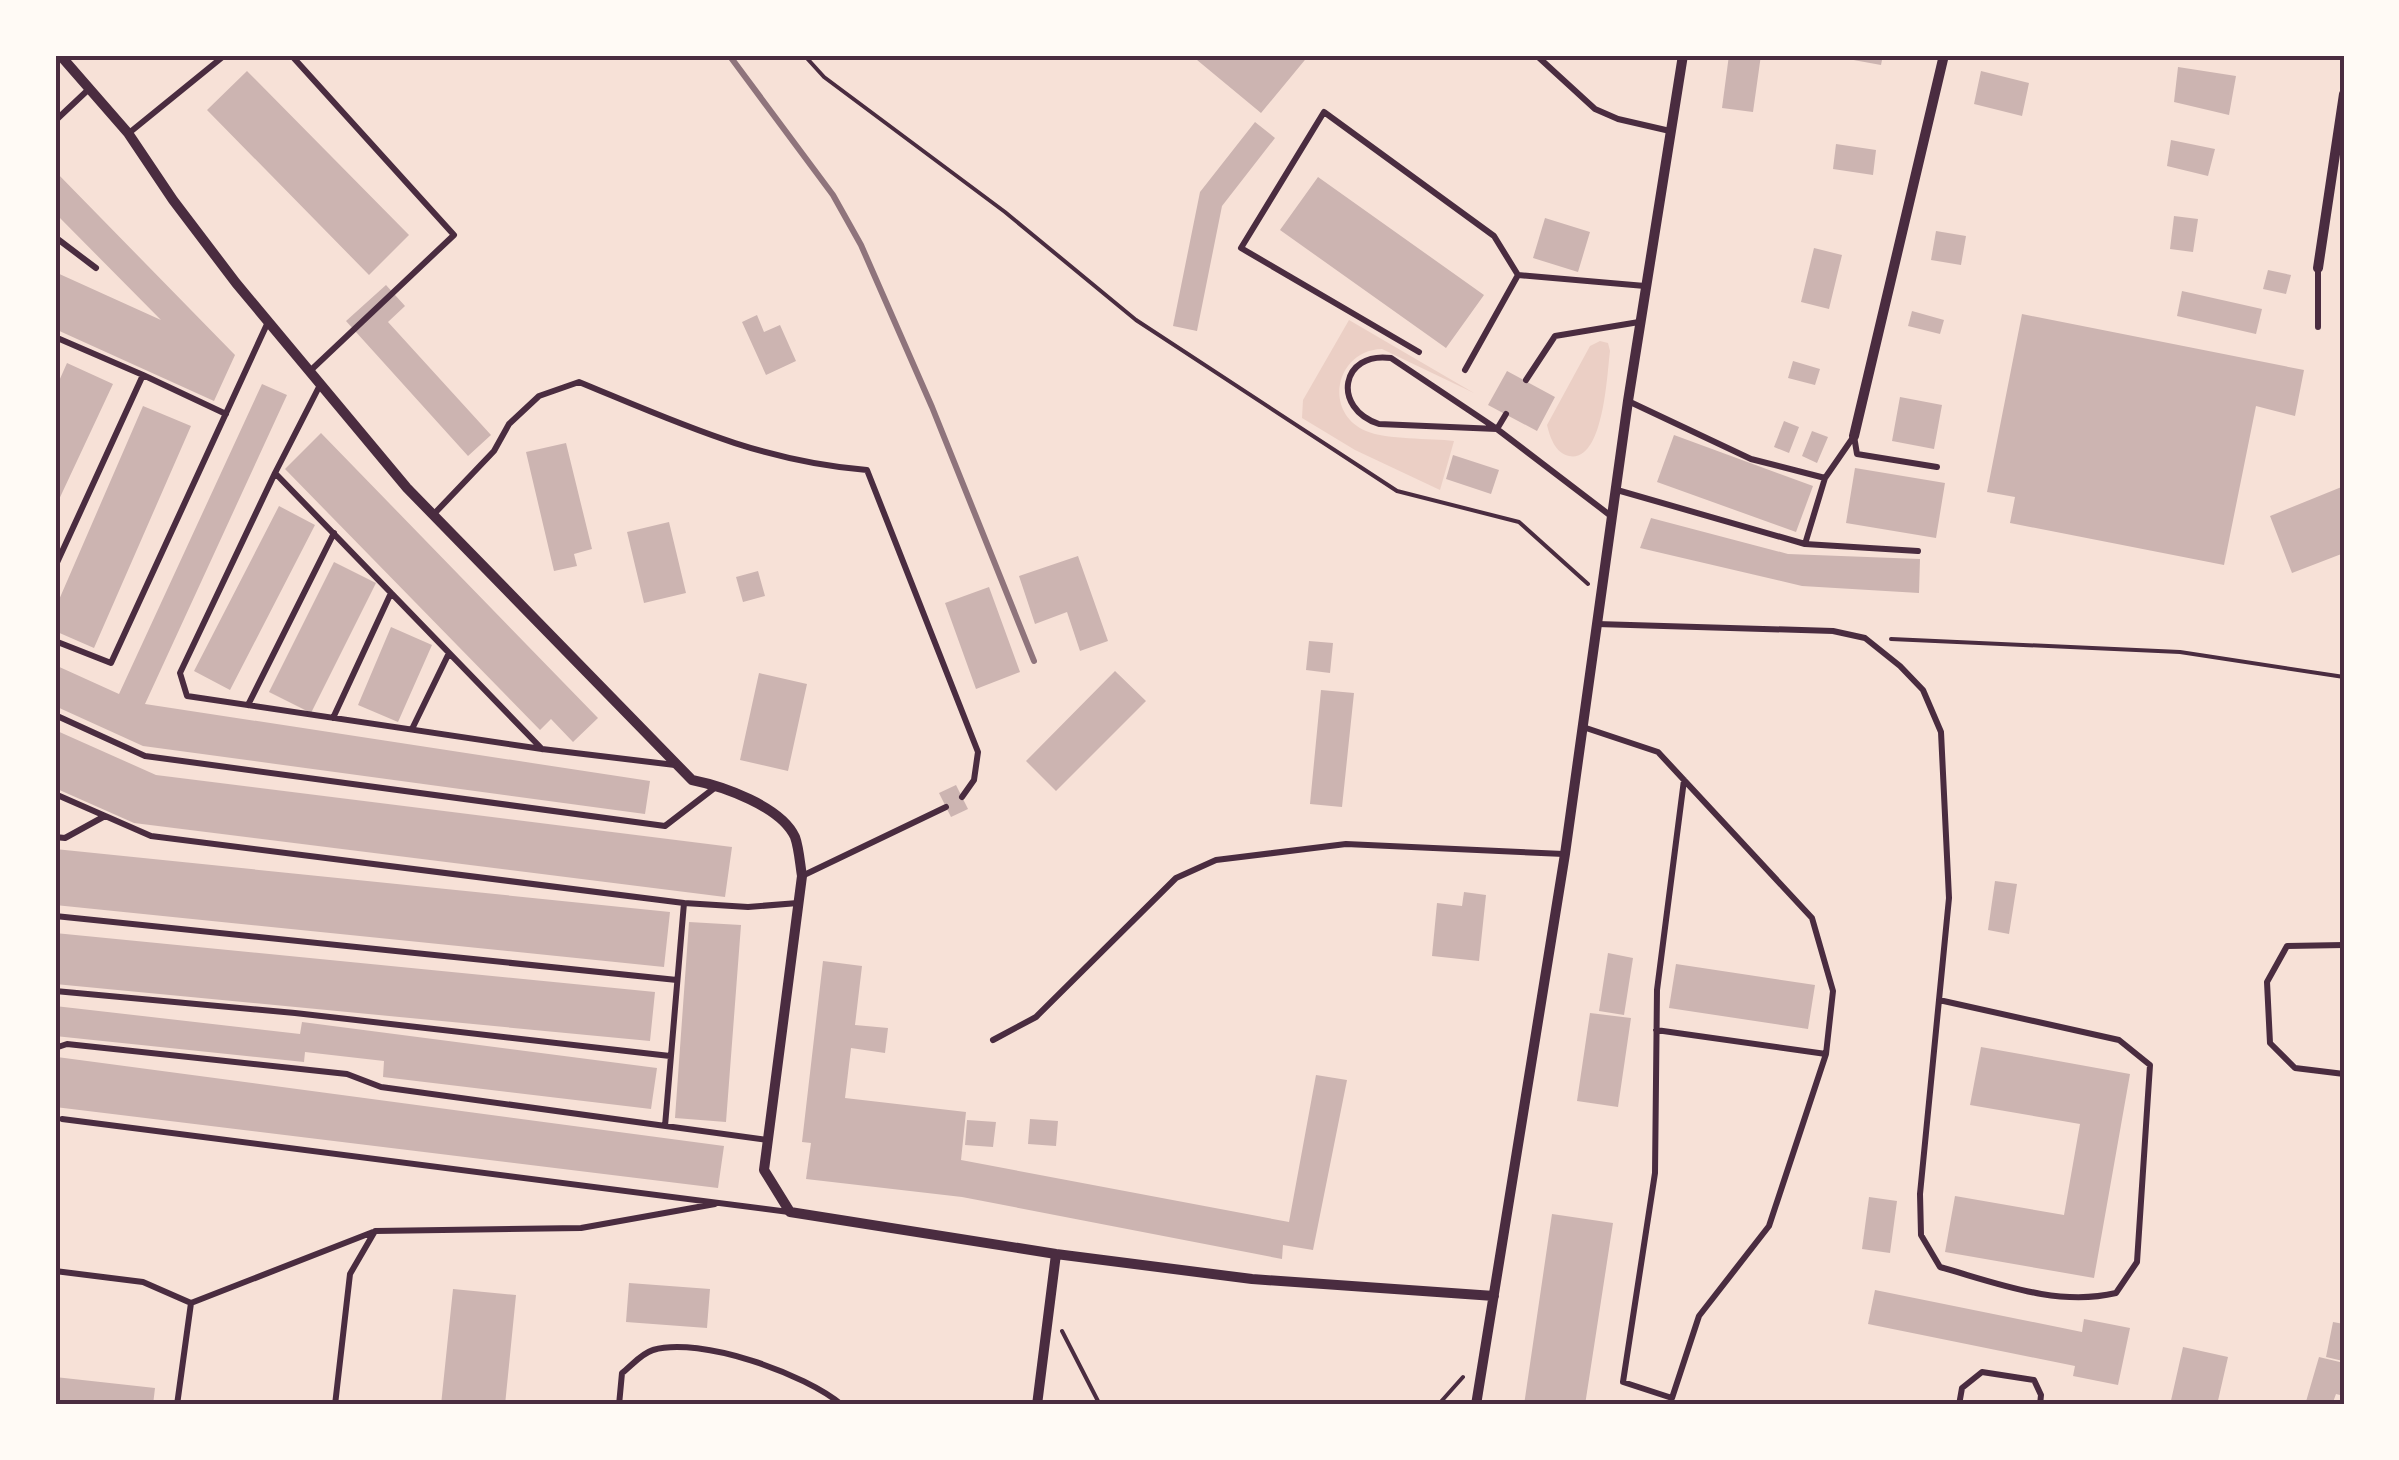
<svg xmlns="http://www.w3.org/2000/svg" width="2399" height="1460" viewBox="0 0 2399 1460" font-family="Montserrat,sans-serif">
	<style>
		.green { fill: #ebcfc5 }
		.building { fill: #ccb4b1 }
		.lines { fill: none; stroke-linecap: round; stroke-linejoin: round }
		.path { stroke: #4a2c40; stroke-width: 4 }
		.service { stroke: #4a2c40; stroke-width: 6 }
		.minor { stroke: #4a2c40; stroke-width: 10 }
		.rail { stroke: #8f747c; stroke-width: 6 }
		.neatline { fill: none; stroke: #4a2c40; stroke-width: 4 }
	</style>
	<rect width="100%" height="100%" fill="#f7e1d7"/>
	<!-- green -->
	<path class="green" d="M 1349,320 L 1474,393 L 1382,349 C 1336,350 1322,412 1366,431 C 1387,440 1430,438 1454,441 L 1440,490 L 1355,450 L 1302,418 L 1303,400 Z
		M 1600,341 L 1608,343 L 1610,351 C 1607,373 1604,463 1569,456 C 1555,453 1550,437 1547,425 L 1590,346 Z"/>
	<!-- building -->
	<path class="building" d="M 1191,55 L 1309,55 L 1261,113 Z
		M 1729,55 L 1761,55 L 1753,112 L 1722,108 Z
		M 1849,55 L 1883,55 L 1881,65 L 1848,59 Z
		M 2178,67 L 2236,76 L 2229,115 L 2174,102 Z
		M 247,71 L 409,235 L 369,275 L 207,110 Z
		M 1981,71 L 2029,83 L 2022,116 L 1974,104 Z
		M 1255,122 L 1275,138 L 1222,206 L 1197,331 L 1173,326 L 1200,192 Z
		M 2171,140 L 2215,149 L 2208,176 L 2167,166 Z
		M 1836,144 L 1876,150 L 1873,175 L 1833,169 Z
		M 55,171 L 235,355 L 214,401 L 55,329 L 55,272 L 161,320 L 55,213 Z
		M 1318,177 L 1484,295 L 1446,348 L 1280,230 Z
		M 2174,216 L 2198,219 L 2193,252 L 2170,249 Z
		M 1545,218 L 1590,232 L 1578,272 L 1533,258 Z
		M 1936,231 L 1966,236 L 1961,265 L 1931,260 Z
		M 1814,248 L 1842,255 L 1829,309 L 1801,302 Z
		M 2268,270 L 2291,275 L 2286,294 L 2263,289 Z
		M 386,285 L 405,306 L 388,322 L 491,435 L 468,456 L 346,321 Z
		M 2182,291 L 2262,309 L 2256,334 L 2177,316 Z
		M 1912,311 L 1944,320 L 1940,334 L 1908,326 Z
		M 2022,314 L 2304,370 L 2295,416 L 2256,406 L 2224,565 L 2010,523 L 2015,497 L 1987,492 Z
		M 757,315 L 764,332 L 780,325 L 796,361 L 766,375 L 742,322 Z
		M 1793,361 L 1820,369 L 1815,385 L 1788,378 Z
		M 67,363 L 113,384 L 55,508 L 55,390 Z
		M 1507,371 L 1555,397 L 1537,431 L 1488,405 Z
		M 262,384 L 287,395 L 145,704 L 650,781 L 645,814 L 143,746 L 55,706 L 55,665 L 119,694 Z
		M 1900,397 L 1942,405 L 1934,449 L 1892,441 Z
		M 143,406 L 191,426 L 94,648 L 55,631 L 55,609 Z
		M 1784,421 L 1799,427 L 1789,453 L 1774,447 Z
		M 1812,431 L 1828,437 L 1817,463 L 1802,456 Z
		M 321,433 L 598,718 L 573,742 L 551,719 L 540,730 L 285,469 Z
		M 1674,435 L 1813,486 L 1796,532 L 1657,482 Z
		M 566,443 L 592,549 L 574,554 L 577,566 L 554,571 L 526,452 Z
		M 1453,455 L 1499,470 L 1491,494 L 1446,479 Z
		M 1855,468 L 1945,483 L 1936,538 L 1846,523 Z
		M 2344,486 L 2344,553 L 2292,573 L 2270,516 Z
		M 279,506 L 315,525 L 230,690 L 194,671 Z
		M 1651,518 L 1788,554 L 1920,559 L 1919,593 L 1802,586 L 1640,548 Z
		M 669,522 L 686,593 L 644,603 L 627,532 Z
		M 1078,556 L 1108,641 L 1080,651 L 1067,612 L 1035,624 L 1019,576 Z
		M 334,562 L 376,583 L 311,713 L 269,692 Z
		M 758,571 L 765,596 L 743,602 L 736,577 Z
		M 989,587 L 1020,672 L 976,689 L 945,603 Z
		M 391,627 L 432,645 L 398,722 L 358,705 Z
		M 1309,641 L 1333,643 L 1330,673 L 1306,670 Z
		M 1115,671 L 1146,701 L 1056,791 L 1026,761 Z
		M 759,673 L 807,684 L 788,771 L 740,760 Z
		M 1321,690 L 1354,693 L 1342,807 L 1310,804 Z
		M 55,730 L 156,775 L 732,847 L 725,897 L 134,823 L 55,788 Z
		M 956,785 L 968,809 L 951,817 L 939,793 Z
		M 55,849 L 670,912 L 664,967 L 55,905 Z
		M 1995,881 L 2017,884 L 2009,934 L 1988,930 Z
		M 1464,892 L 1486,895 L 1479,961 L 1432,956 L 1437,903 L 1462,906 Z
		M 689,922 L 741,925 L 726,1122 L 675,1118 Z
		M 55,933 L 655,992 L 650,1041 L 55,984 Z
		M 1608,953 L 1633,958 L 1624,1015 L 1599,1011 Z
		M 823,961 L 862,966 L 855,1025 L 888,1028 L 885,1053 L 851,1048 L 845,1098 L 966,1112 L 961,1160 L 1289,1222 L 1316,1075 L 1347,1080 L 1313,1250 L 1283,1245 L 1282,1259 L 962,1197 L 806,1179 L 811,1143 L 802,1142 Z
		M 1676,964 L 1815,985 L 1808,1029 L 1669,1008 Z
		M 55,1006 L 300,1034 L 302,1022 L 657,1068 L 651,1109 L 383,1077 L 384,1061 L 305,1052 L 304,1062 L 55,1036 Z
		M 1590,1013 L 1631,1018 L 1618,1107 L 1577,1101 Z
		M 1981,1047 L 2130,1074 L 2094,1278 L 1945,1252 L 1955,1196 L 2064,1215 L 2080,1124 L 1970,1105 Z
		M 57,1057 L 724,1146 L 718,1188 L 55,1107 Z
		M 1030,1119 L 1058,1121 L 1056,1146 L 1028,1144 Z
		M 967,1120 L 996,1122 L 993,1147 L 965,1145 Z
		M 1869,1197 L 1897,1201 L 1890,1253 L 1862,1249 Z
		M 1552,1214 L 1613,1223 L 1585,1405 L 1524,1405 Z
		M 629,1283 L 710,1289 L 707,1328 L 626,1322 Z
		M 453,1289 L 516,1295 L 505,1405 L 441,1405 Z
		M 1875,1290 L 2082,1332 L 2084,1319 L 2130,1328 L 2118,1385 L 2073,1376 L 2075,1366 L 1868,1324 Z
		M 2333,1322 L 2344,1324 L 2343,1361 L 2326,1357 Z
		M 2183,1347 L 2228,1357 L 2217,1405 L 2170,1405 Z
		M 2319,1357 L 2344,1363 L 2344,1396 L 2336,1394 L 2332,1405 L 2305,1405 Z
		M 55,1377 L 155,1388 L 153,1405 L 55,1405 Z"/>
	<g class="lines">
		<!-- path -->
		<path class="path" d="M 804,55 L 824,77 L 1005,212 L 1136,320 L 1397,491 L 1519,522 L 1588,584
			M 1891,639 L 2180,652 L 2344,677
			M 1062,1331 L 1100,1405
			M 1438,1405 L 1463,1377"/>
		<!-- service -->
		<path class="service" d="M 291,55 L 454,235 L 310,371
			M 1536,55 L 1595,109 L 1618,119 L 1670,131
			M 55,121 L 90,88
			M 129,133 L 225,55
			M 55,237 L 96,268
			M 2318,268 L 2318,327
			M 55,337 L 143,375 L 55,567
			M 1419,352 L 1241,248 L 1324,112 L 1494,236 L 1518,275
			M 1465,370 L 1518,275 L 1645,286
			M 143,375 L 226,414
			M 1526,380 L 1555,336 L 1639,322
			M 1628,401 L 1751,459 L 1825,478
			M 1497,429 L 1379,424 C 1331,408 1341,351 1391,358 L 1497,429 L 1611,516
			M 1497,429 L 1506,414
			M 275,473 L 320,385
			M 1617,490 L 1805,544 L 1918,551
			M 433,515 L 494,451 L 509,424 L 539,396 L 579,382 C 676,422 761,462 867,470 L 978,752 L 974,780 L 962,797
			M 1805,544 L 1825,478 L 1854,436 L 1857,454 L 1937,467
			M 1597,624 L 1833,631 L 1865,638 L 1900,666 L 1923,690 L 1941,732 L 1949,898 L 1920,1194 L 1921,1235 L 1940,1267 C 1997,1283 2057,1307 2116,1293 L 2137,1262 L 2150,1065 L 2119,1040 L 1939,1000
			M 55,641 L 111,663 L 268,322
			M 248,705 L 334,533
			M 55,715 L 145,756 L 665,826 L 717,786
			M 333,718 L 391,593
			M 1583,727 L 1658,752 L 1812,918 L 1833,991 L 1826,1054 L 1769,1226 L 1699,1316 L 1672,1398 L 1623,1382 L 1655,1173 L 1657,990 L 1684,780
			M 412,729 L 449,653
			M 542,749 L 275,473 L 180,673 L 187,696 L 542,749 L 675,765
			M 55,794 L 151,836 L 684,903 L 665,1126
			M 55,837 L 65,838 L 105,816
			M 802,876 L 946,807
			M 684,903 L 748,907 L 798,903
			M 55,916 L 677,980
			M 2344,945 L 2287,946 L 2267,982 L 2270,1043 L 2295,1068 L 2344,1074
			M 55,991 L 295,1013 L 670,1056
			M 1656,1030 L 1826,1054
			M 993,1040 L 1036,1017 L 1176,878 L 1216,860 L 1346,844 L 1564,854
			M 55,1048 L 67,1044 L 347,1074 L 381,1087 L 768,1140
			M 62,1119 L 789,1212
			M 55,1271 L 143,1282 L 191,1303
			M 177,1405 L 191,1303 L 373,1232
			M 335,1405 L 350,1274 L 375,1231 L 581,1228 L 715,1204
			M 619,1405 L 622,1373 C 631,1366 642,1353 653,1350 C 700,1336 806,1374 842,1405
			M 1959,1405 L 1962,1388 L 1982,1372 L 2034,1380 L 2041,1395 L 2040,1405"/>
		<!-- minor -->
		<path class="minor" d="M 60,55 L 128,133 L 173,200 L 236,283 L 407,488 L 692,780 C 722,786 781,806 795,837 C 799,848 800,864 802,876 L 764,1170 L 790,1212 L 1056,1254 L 1252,1279 L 1494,1296
			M 2318,268 L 2344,94
			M 1854,436 L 1944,55
			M 1037,1405 L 1056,1254
			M 1476,1405 L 1565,854 L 1628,401 L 1683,55"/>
		<!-- rail -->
		<path class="rail" d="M 729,55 L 833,195 L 861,245 L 932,407 L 1034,661"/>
	</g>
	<!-- border -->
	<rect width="2399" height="1460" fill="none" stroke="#fffaf5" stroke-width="115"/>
	<rect x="58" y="58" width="2284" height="1344" class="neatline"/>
</svg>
